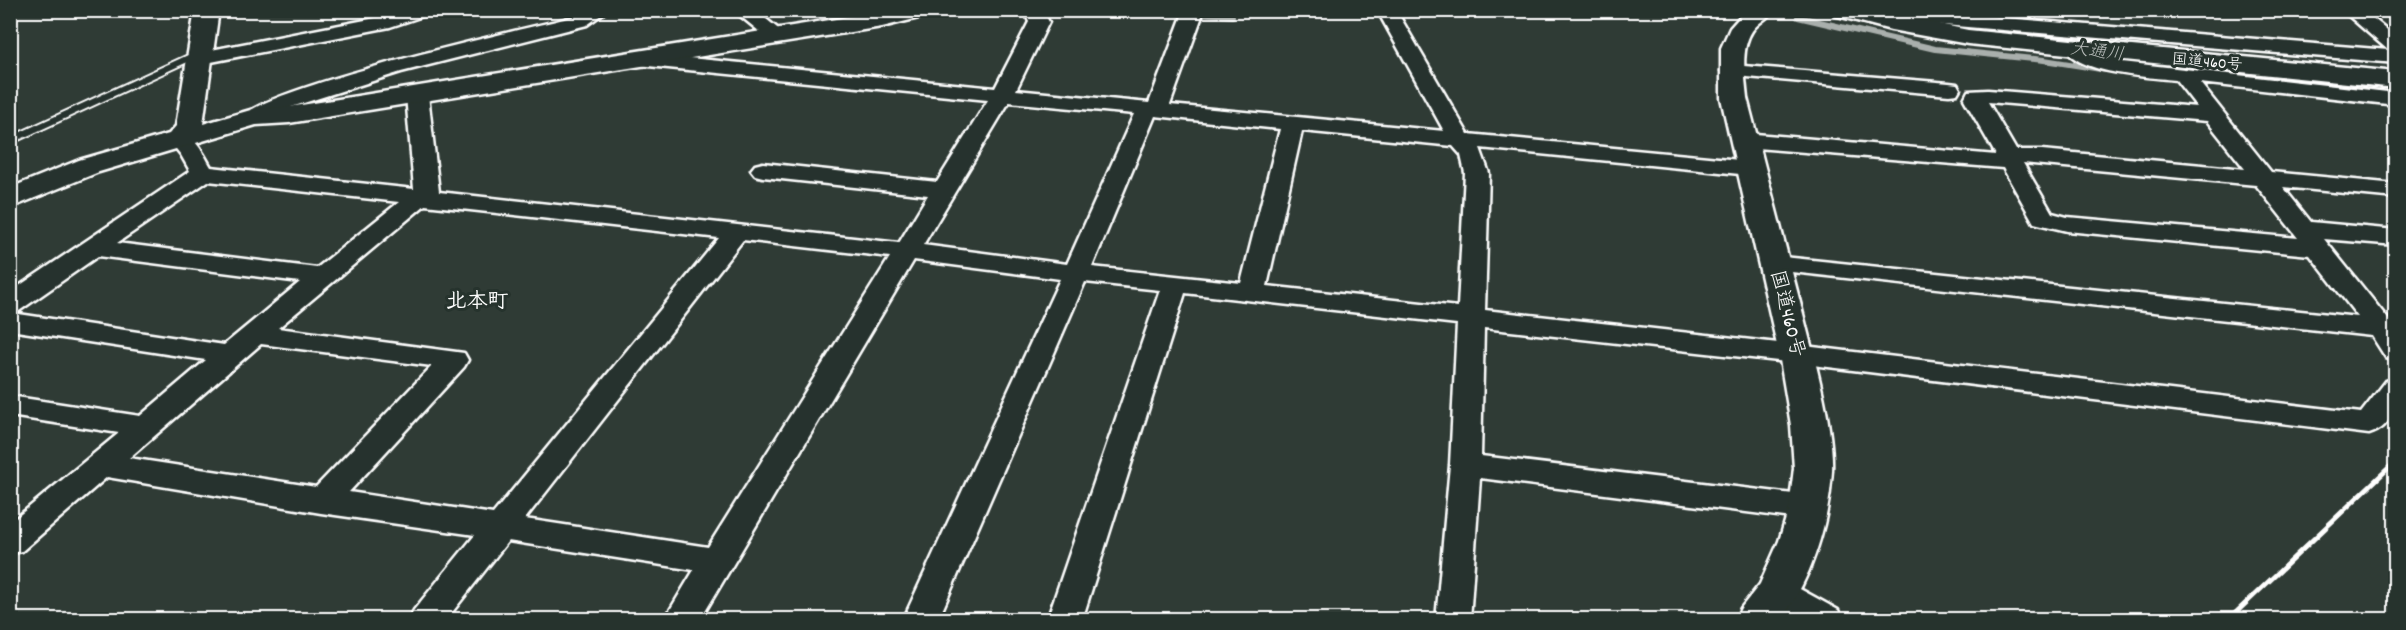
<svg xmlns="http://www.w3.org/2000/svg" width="2406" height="630" viewBox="0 0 2406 630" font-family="Dekko,'Klee One',sans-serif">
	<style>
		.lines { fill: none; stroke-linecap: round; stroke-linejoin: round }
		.stream { stroke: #a9afac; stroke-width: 6 }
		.lane-casing { stroke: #fff; stroke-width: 4 }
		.street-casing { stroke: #fff; stroke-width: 5 }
		.secondary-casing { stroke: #fff; stroke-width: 5 }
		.highway-casing { stroke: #fff; stroke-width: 5 }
		.lane { fill: #26332d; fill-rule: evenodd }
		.street { fill: #26332d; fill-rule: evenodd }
		.secondary { fill: #26332d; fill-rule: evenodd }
		.highway { fill: #26332d; fill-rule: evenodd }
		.rail { stroke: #fff; stroke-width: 5 }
		.labels { text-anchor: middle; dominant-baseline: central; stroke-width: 6; stroke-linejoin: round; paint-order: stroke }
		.far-street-label { font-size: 16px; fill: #fff; stroke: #26332d }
		.far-water-label { font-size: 18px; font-style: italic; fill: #b8bcba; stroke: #26332d }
		.street-label { font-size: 20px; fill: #fff; stroke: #26332d }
		.neighbourhood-label { font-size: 21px; font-weight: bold; fill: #fff; stroke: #26332d }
	</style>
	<rect width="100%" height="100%" fill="#2f3b35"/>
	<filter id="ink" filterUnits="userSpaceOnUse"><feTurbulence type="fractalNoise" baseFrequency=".0167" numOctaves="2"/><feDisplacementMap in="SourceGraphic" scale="12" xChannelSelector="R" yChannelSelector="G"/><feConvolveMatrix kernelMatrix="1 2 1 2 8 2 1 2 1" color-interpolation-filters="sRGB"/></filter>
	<g filter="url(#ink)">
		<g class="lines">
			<!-- stream -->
			<path class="stream" d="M 1164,10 L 1232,16
				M 1798,17 L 1935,49 L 2044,60 L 2107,70"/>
			<defs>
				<path id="lane" d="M 201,49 L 206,52 L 205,54 L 10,144 L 10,137 Z"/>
				<path id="street" d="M 402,10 L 431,10 L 429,14 L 390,27 L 201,64 L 194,62 L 191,58 L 194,54 L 201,52 L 386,16 Z
					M 584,10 L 608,10 L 587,25 L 401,72 L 288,108 L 262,122 L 254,124 L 246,122 L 243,117 C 263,88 523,29 573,17 Z
					M 733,10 L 755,10 L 787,36 L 784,40 L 770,40 Z
					M 1024,10 L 1043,10 L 1049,22 L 1016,90 L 1149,103 L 1182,16 L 1185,12 L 1199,12 L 1202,16 L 1170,105 L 1444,131 L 1377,10 L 1396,10 L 1468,134 L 1750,161 L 1758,163 L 1762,168 L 1758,173 L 1750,175 L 1480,148 L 1489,173 L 1485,310 L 1796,345 L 2361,413 L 2386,381 L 2396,378 C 2396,402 2396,426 2369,434 L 1796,363 L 1484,328 L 1481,456 L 1809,496 L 1820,500 L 1825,508 L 1820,516 L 1809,520 L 1480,478 L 1470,620 L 1436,620 L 1450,465 L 1457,324 L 1185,293 L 1082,620 L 1047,620 L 1160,290 L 1085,282 L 938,620 L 903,620 L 1060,279 L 914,260 L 700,620 L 664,620 L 694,570 L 508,541 L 446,620 L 409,620 L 414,610 L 475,535 L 321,513 L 107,477 L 22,551 L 10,554 L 10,523 L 119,433 L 10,416 L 10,396 L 140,416 L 206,360 L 10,330 L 10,292 L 190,171 L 181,155 L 168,139 L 171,134 C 192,129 202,151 211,167 L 414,189 L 406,95 L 409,90 L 417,89 L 425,90 L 428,95 L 439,192 L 899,243 L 928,195 L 763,177 L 755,175 L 751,170 L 755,165 L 763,163 L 937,182 L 988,100 L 638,65 L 631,63 L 628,59 L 631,55 L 638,53 L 995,88 L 1029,22 ZM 1009,102 L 1134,114 L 1067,264 L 923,245 ZM 1155,116 L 1280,129 L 1241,283 L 1092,267 ZM 1302,131 L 1453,146 L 1461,155 L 1465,173 L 1458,307 L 1267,286 ZM 208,181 L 399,202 L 317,268 L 117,243 ZM 425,205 L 719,238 L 493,514 L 349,492 L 464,367 L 468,360 L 464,353 L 278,328 ZM 743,240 L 890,257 L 708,547 L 525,519 ZM 98,256 L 300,282 L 224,345 L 12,313 L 19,311 ZM 261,344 L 432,366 L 316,487 L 129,458 Z
					M 1909,10 L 2388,50 L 2342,10 L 2363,10 L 2396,37 L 2396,63 L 1908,22 L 1891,29 L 1884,27 L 1881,23 C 1887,15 1899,10 1909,10 Z
					M 2076,44 L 2122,62 L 2396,93 L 2396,105 L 2200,83 L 2271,172 L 2396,184 L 2396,198 L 2283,187 L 2311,222 L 2396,230 L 2396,245 L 2324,239 L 2396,329 L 2396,361 L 2386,358 L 2372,336 L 1765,269 L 1761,264 L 1765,259 L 1774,256 L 2358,317 L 2310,255 L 2067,231 L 2034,223 L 2003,168 L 1744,147 L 1736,145 L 1733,140 L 1736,135 L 1744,133 L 1996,155 L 1964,99 L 1968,91 L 1988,90 L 2197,107 L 2176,80 C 2149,77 2082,74 2066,50 L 2069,46 ZM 1988,102 L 2207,121 L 2245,169 L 2042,150 L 2016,150 ZM 2023,163 L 2256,185 L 2298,238 L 2067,217 L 2052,213 Z
					M 1731,65 L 1949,83 L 1957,84 L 1960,89 L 1957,94 L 1949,95 L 1724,75 L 1721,71 L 1724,67 Z
					M 1777,579 L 1789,583 L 1838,610 L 1843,620 C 1814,620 1776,624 1760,593 L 1765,583 Z"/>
				<path id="secondary" d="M 195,10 L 219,10 L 203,124 L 254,109 L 289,107 L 892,10 L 934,10 L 931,15 L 882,27 L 289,123 L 256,125 L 99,172 L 10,208 L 10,188 L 79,160 L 169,134 L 176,126 Z"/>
				<path id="highway" d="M 1746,10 L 1773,10 C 1768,19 1758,22 1752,31 C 1740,49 1745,77 1747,98 C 1766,170 1784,242 1803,314 C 1814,358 1834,427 1832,471 C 1829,522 1812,578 1781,620 L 1735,620 L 1741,608 L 1760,584 L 1779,541 L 1789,508 L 1794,468 L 1791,425 L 1779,354 L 1721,98 L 1721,48 L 1730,28 Z
					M 1831,10 L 1871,10 L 1968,30 L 2396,72 L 2396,88 L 1968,44 L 1891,30 L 1834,15 Z"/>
			</defs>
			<!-- lane casing -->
			<use href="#lane" class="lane-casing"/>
			<!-- street casing -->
			<use href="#street" class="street-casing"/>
			<!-- secondary casing -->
			<use href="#secondary" class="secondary-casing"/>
			<!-- highway casing -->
			<use href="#highway" class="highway-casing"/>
			<!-- lane -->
			<use href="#lane" class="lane"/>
			<!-- street -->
			<use href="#street" class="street"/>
			<!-- secondary -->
			<use href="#secondary" class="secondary"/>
			<!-- highway -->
			<use href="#highway" class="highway"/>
			<!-- rail -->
			<path class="rail" d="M 2228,620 L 2396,461"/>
		</g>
	</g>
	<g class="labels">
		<!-- far-street labels -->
		<g class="far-street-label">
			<text transform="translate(2207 63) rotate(5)">国道460号</text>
		</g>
		<!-- far-water labels -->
		<g class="far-water-label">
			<text transform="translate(2097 53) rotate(7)">大通川</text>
		</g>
		<!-- street labels -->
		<g class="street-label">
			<text transform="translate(1786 314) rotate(76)">国道460号</text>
		</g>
		<!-- neighbourhood labels -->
		<g class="neighbourhood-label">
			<text x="477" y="303">北本町</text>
		</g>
	</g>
	<!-- margin -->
	<rect width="2406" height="630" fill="none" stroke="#26332d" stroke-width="36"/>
	<rect x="18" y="18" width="2370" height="594" fill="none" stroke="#fff" stroke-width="2" filter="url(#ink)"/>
</svg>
